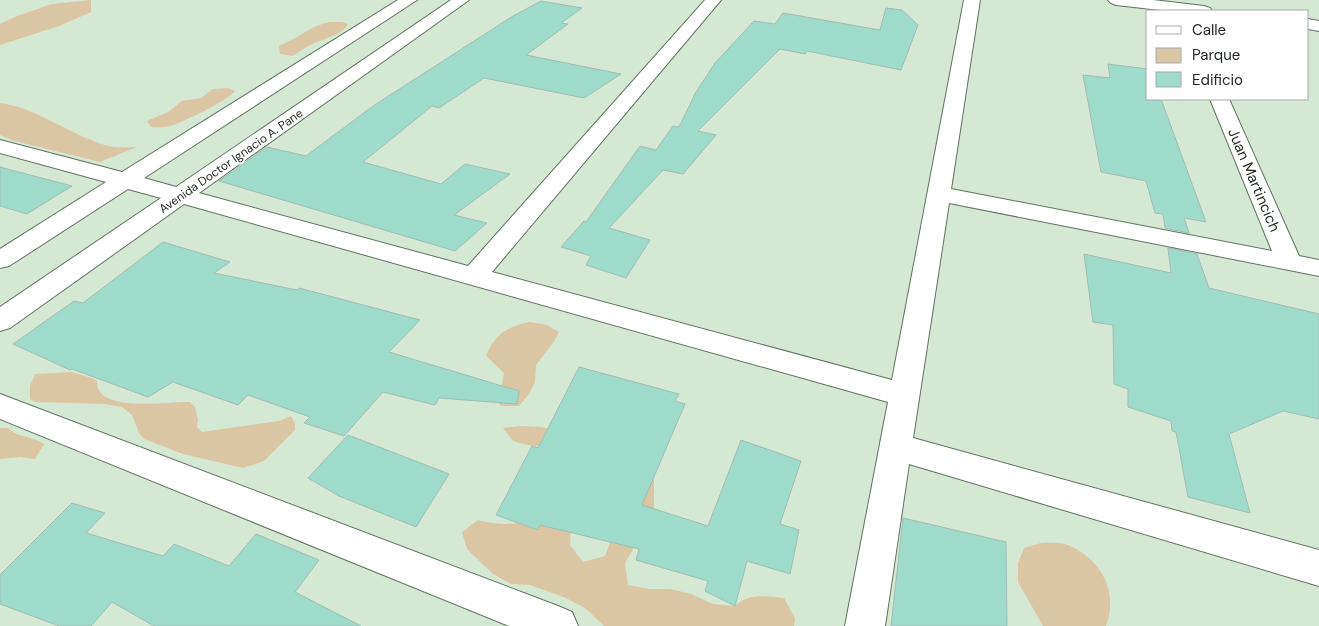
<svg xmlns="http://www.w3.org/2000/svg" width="1319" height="626" viewBox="0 0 1319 626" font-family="'DM Sans',sans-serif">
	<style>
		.green { fill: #dbc6a3 }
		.building { fill: #9edbcb; stroke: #9fbdb5 }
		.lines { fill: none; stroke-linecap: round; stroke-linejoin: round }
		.street-casing { stroke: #617361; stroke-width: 2 }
		.street { fill: #fff; fill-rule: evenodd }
		.labels { text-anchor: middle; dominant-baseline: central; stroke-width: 4; stroke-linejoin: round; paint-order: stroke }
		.far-street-label { font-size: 12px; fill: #232a23; stroke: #fff }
		.street-label { font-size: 15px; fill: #232a23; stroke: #fff }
	</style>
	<rect width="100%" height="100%" fill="#d5e8d4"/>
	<!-- green -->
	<path class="green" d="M 91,0 L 91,12 L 59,26 L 0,45 L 0,24 L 17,16 L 52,4 Z
		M 329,22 L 342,22 L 348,24 C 341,36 322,39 310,45 C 304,48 299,52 293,56 L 280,54 L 279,46 C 297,39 310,26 329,22 Z
		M 228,88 L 235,91 C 229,100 182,123 170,126 C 165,128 157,127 151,127 L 147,121 L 168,112 L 182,101 L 201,98 L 213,89 Z
		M 0,103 C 37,107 75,139 113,147 C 120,148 129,147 137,147 L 100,162 L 14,141 L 0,135 Z
		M 530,322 L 547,325 L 559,332 L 553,343 L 536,365 L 535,382 L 529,394 L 519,406 L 501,406 L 493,396 L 502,384 L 504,373 L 486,356 C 495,334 508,326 530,322 Z
		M 72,372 L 92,378 L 97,381 C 96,414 169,401 190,402 L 195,407 L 198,420 L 197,427 L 202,432 L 279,421 L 291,416 L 295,424 L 295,430 L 264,461 L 243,468 L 183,454 L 144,439 L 139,433 L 132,415 L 122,407 L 105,404 L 35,402 L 30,399 L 30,386 L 35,374 Z
		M 521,426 L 540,427 L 557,430 L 571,525 L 570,545 L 583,562 L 605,556 L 635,475 L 654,478 L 654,509 L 646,527 L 625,563 L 628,585 L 649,589 L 670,589 L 691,594 L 713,604 L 735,606 C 748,593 767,596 784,598 L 795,618 L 794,626 L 604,626 L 585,608 L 566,598 L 530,585 L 511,584 L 493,574 L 467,549 L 462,532 L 478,520 C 502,526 516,525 540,518 L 550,446 L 532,446 L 513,441 L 503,428 Z
		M 0,428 L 8,428 C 20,439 30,435 44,444 L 35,459 L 20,457 L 0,459 Z
		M 1041,543 C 1049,543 1061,542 1068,545 C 1101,559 1119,591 1106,626 L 1043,626 L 1018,582 L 1018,563 L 1024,548 Z"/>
	<!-- building -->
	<path class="building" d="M 541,1 L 582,8 L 561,23 L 568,24 L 526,55 L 621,74 L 584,98 L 484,78 L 439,108 L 432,106 L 363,162 L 441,184 L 465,164 L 510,174 L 454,215 L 487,223 L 455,251 L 219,181 L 267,147 L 306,156 L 373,106 L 513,16 Z
		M 886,8 L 902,10 L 918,25 L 901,70 L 807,51 L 805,54 L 780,49 L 698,131 L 716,135 L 683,174 L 663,170 L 609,228 L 650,240 L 626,278 L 586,265 L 591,256 L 561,247 L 584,221 L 586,222 L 640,146 L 656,150 L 673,126 L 679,127 L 696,92 L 715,63 L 754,21 L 775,24 L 783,13 L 880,30 Z
		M 1108,64 L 1148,69 L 1148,99 L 1161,99 L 1206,222 L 1184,218 L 1189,233 L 1165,228 L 1163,214 L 1155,213 L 1146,181 L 1101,172 L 1083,75 L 1110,78 Z
		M 0,167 L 72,186 L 27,214 L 0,206 Z
		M 163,242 L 230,262 L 214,273 L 297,290 L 299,288 L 420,320 L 389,352 L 519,391 L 517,404 L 439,398 L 435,405 L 383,392 L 344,436 L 304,423 L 310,417 L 248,395 L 238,405 L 173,382 L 148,397 L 72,369 L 70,370 L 13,344 L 74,301 L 83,303 Z
		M 1168,248 L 1197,254 L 1209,288 L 1319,314 L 1319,419 L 1283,411 L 1229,434 L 1250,513 L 1188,497 L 1176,432 L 1172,431 L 1171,421 L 1128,407 L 1128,389 L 1114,384 L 1113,325 L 1093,322 L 1084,254 L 1171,273 Z
		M 579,367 L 679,394 L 675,401 L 685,404 L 642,505 L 708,526 L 741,440 L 801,461 L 780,524 L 799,530 L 790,574 L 747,561 L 735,606 L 705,591 L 708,581 L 636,560 L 639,549 L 540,525 L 538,530 L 496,515 L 532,446 L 538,448 Z
		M 348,435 L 449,474 L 416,527 L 339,496 L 308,478 Z
		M 72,503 L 105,513 L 86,533 L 163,556 L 174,544 L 229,566 L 256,534 L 319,560 L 295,592 L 361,626 L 154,626 L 112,602 L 91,626 L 59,626 L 0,604 L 0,575 Z
		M 903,518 L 1006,542 L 1007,626 L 891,626 Z"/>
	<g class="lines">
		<defs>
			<path id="street" d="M 398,0 L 417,0 L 144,178 L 176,187 L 451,0 L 469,0 L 199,193 L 468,266 L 705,0 L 721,0 L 492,272 L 892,380 L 964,0 L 980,0 L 951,189 L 1272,251 L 1210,99 L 1229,99 L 1299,256 L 1319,260 L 1319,276 L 949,203 L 913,438 L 1319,550 L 1319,586 L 909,464 L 885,626 L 845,626 L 888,402 L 184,204 L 10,328 L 0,331 L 0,307 L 161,198 L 128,189 L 9,266 L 0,268 L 0,249 L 106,182 L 0,153 L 0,140 L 122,172 Z
				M 1108,0 L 1153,0 L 1204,6 L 1210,8 L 1212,11 L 1169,11 L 1116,5 L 1111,3 Z
				M 1308,19 L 1319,21 L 1319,31 L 1308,29 Z
				M 0,394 L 558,606 L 572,612 L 578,626 L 509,626 L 0,419 Z"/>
		</defs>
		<!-- street casing -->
		<use href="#street" class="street-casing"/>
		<!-- street -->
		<use href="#street" class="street"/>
	</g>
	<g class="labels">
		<!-- far-street labels -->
		<g class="far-street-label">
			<text transform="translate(231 161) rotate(-35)">Avenida Doctor Ignacio A. Pane</text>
		</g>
		<!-- street labels -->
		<g class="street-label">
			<text transform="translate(1254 180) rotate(67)">Juan Martincich</text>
		</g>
	</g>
	<!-- legend -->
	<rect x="1146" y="10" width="162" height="90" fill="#ffffff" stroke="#a7aaa7"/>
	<rect x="1156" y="26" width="25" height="8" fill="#ffffff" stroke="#a7aaa7"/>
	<text x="1192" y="35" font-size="15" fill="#232a23">Calle</text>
	<rect x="1156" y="48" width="25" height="15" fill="#dbc6a3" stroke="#a7aaa7"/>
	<text x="1192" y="60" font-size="15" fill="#232a23">Parque</text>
	<rect x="1156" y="72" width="25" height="15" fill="#9edbcb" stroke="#a7aaa7"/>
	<text x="1192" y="85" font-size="15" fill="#232a23">Edificio</text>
</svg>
